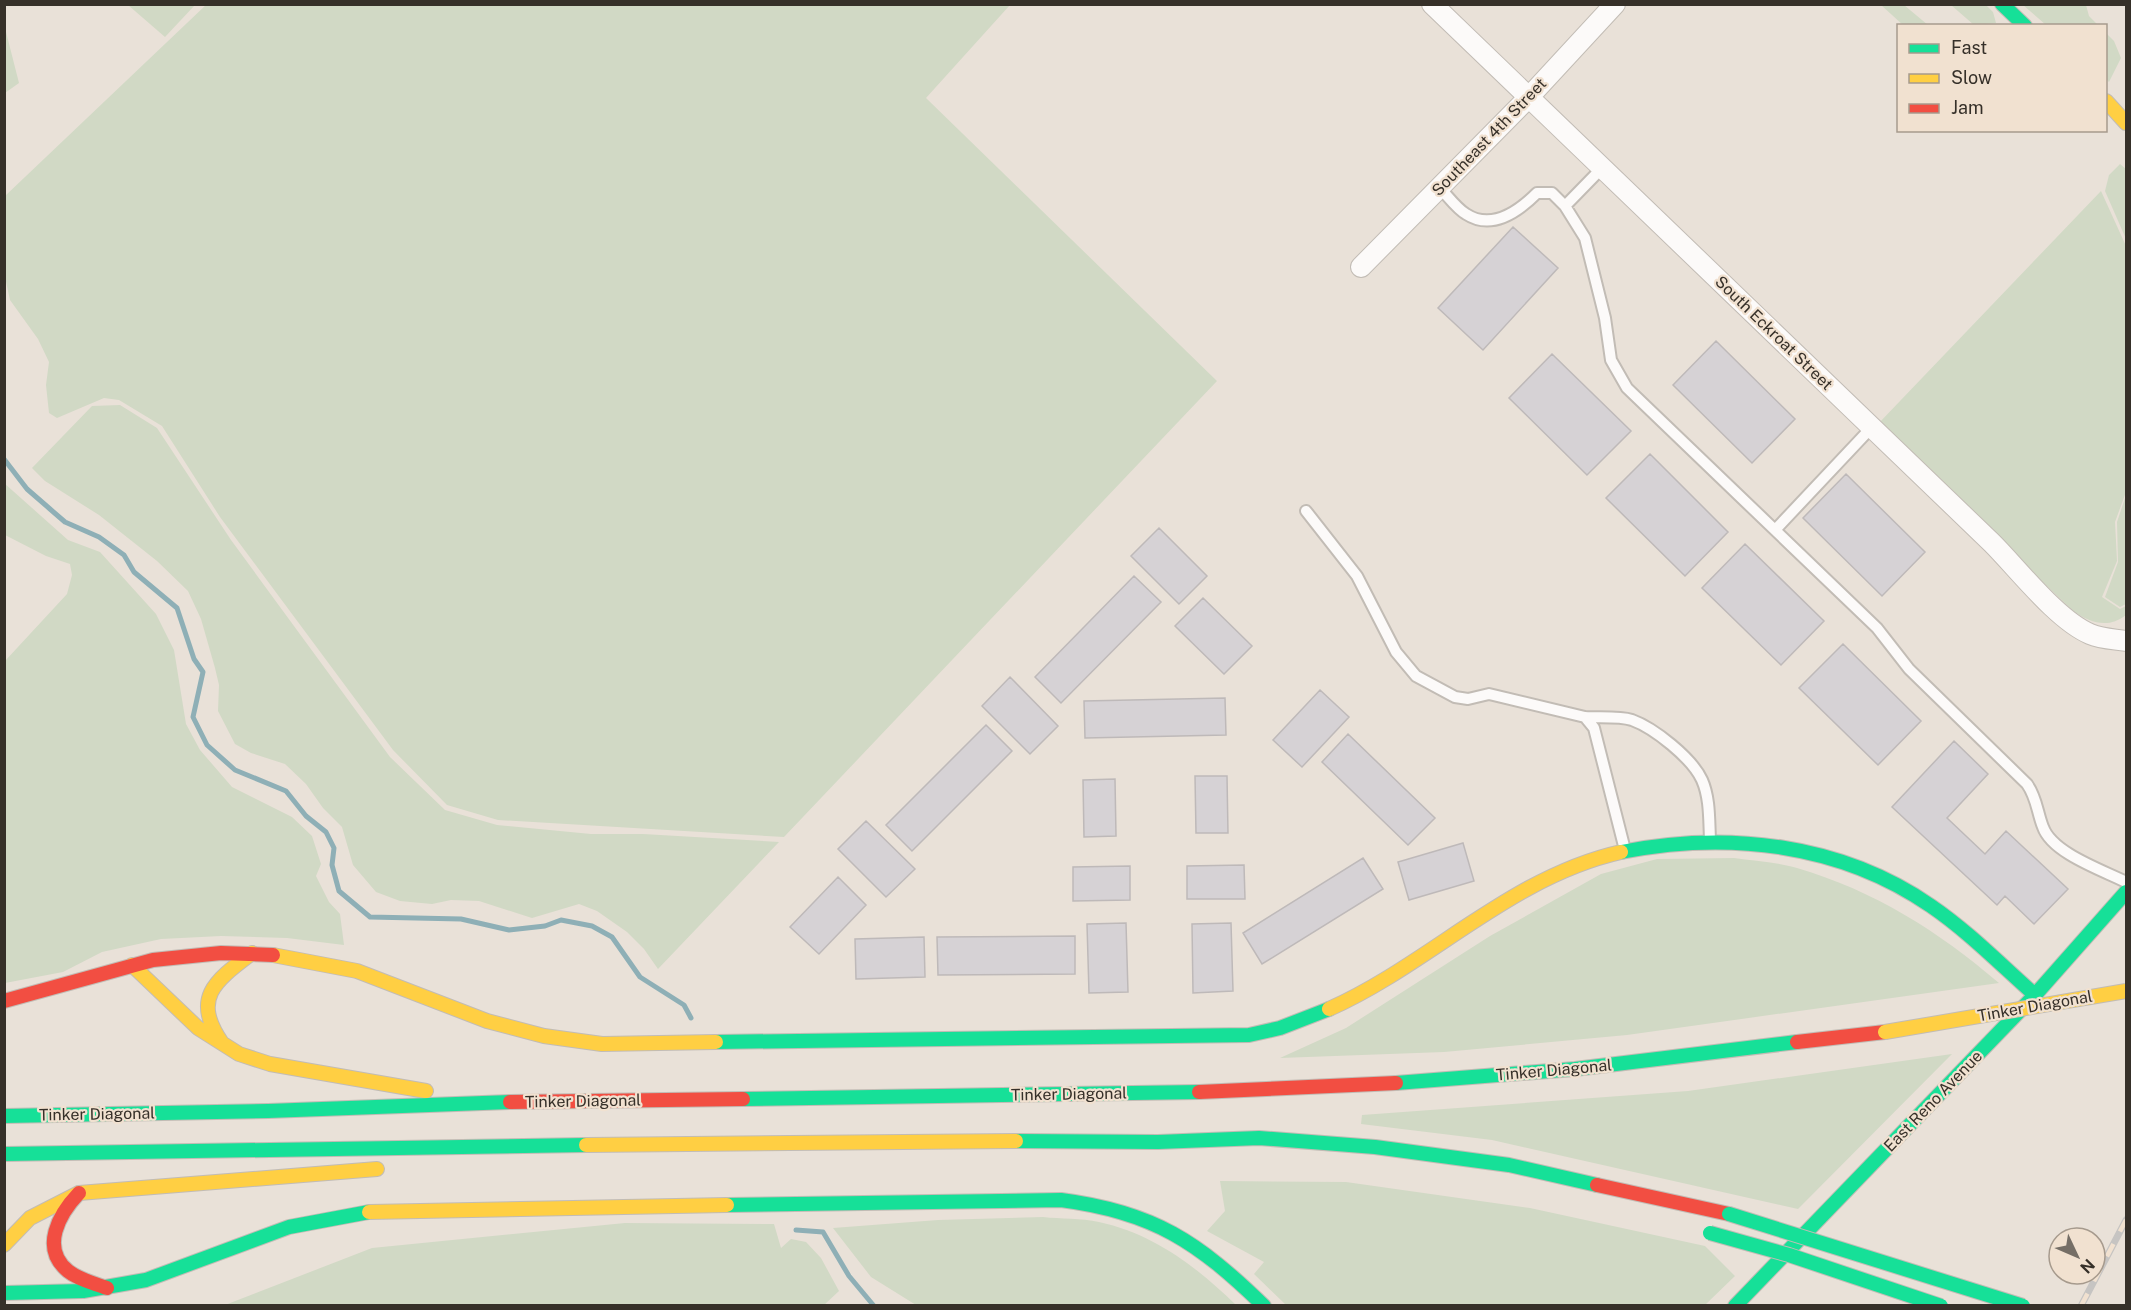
<svg xmlns="http://www.w3.org/2000/svg" width="2131" height="1310" viewBox="0 0 2131 1310" font-family="'Public Sans',sans-serif">
	<style>
		.green { fill: #d1d9c5 }
		.lines { fill: none; stroke-linecap: round; stroke-linejoin: round }
		.stream { stroke: #8eafb6; stroke-width: 5 }
		.building { fill: #d6d2d5; stroke: #beb9b9; stroke-width: 1.5 }
		.lane-casing { stroke: #c2bcb5; stroke-width: 14 }
		.street-casing { stroke: #c2bcb5; stroke-width: 22 }
		.fast-casing { stroke: #c2bcb5; stroke-width: 16 }
		.slow-casing { stroke: #c2bcb5; stroke-width: 16 }
		.jam-casing { stroke: #c2bcb5; stroke-width: 16 }
		.lane { stroke: #fcfaf9; stroke-width: 10 }
		.street { stroke: #fcfaf9; stroke-width: 20 }
		.fast { stroke: #16e098; stroke-width: 14 }
		.slow { stroke: #ffcf43; stroke-width: 14 }
		.jam { stroke: #f24e42; stroke-width: 14 }
		.rail-casing { stroke: #c6c4c2; stroke-width: 7 }
		.rail { stroke: #f1e1d0; stroke-width: 4.5; stroke-dasharray: 14; stroke-linecap: butt }
		.fast-bridge-casing { stroke: #c2bcb5; stroke-width: 16; stroke-linecap: butt }
		.slow-bridge-casing { stroke: #c2bcb5; stroke-width: 16; stroke-linecap: butt }
		.fast-bridge { stroke: #16e098; stroke-width: 14 }
		.slow-bridge { stroke: #ffcf43; stroke-width: 14 }
		.labels { text-anchor: middle; dominant-baseline: central; stroke-width: 4.5; stroke-linejoin: round; paint-order: stroke }
		.street-label { font-size: 16px; fill: #363029; stroke: #f1e1d0 }
	</style>
	<rect width="100%" height="100%" fill="#e9e1d8"/>
	<!-- green -->
	<path class="green" d="M 207,4 L 1010,5 L 926,98 L 1217,381 L 784,837 L 498,820 L 447,805 L 393,750 L 220,517 L 162,426 L 119,400 L 104,398 L 57,418 L 49,413 L 46,385 L 49,362 L 38,339 L 10,300 L 5,277 L 5,196 Z
		M 128,5 L 195,5 L 165,37 Z
		M 1881,5 L 1904,5 L 1928,25 L 1903,25 Z
		M 1951,5 L 1986,5 L 1993,12 L 1996,23 L 1974,25 Z
		M 2023,5 L 2086,5 L 2089,16 L 2098,25 L 2046,25 Z
		M 4,24 L 19,83 L 5,93 L 4,93 Z
		M 2106,33 L 2114,41 L 2121,58 L 2109,82 L 2106,79 Z
		M 2120,164 L 2126,169 L 2126,239 L 2105,191 L 2109,175 Z
		M 2101,191 L 2126,246 L 2126,492 L 2115,522 L 2117,561 L 2102,597 L 2120,609 L 2126,606 L 2126,615 C 2108,629 2091,623 2073,611 L 1878,424 Z
		M 120,405 L 157,428 L 231,540 L 390,757 L 445,810 L 497,825 L 591,834 L 643,834 L 779,842 L 658,969 L 644,949 L 627,932 L 597,911 L 579,904 L 532,918 L 479,901 L 451,900 L 432,904 L 400,901 L 376,892 L 353,865 L 342,827 L 323,808 L 306,784 L 285,764 L 251,753 L 235,744 L 218,711 L 219,685 L 215,668 L 201,619 L 188,591 L 157,561 L 99,515 L 45,481 L 32,468 L 92,406 Z
		M 4,483 L 68,540 L 100,552 L 156,614 L 174,650 L 186,724 L 200,750 L 232,787 L 292,817 L 312,836 L 321,864 L 316,876 L 329,902 L 340,914 L 344,945 L 287,938 L 221,936 L 161,939 L 102,952 L 63,972 L 5,983 L 5,661 L 67,594 L 72,575 L 70,564 L 46,556 L 5,535 Z
		M 2126,495 L 2126,604 L 2120,607 L 2105,597 L 2118,562 L 2117,522 Z
		M 1734,858 C 1754,861 1778,862 1797,868 C 1875,891 1938,931 1999,983 L 1627,1035 L 1444,1052 L 1280,1058 L 1346,1028 L 1490,936 L 1601,874 L 1657,859 Z
		M 1952,1054 L 1798,1209 L 1492,1140 L 1361,1124 L 1362,1115 L 1688,1091 Z
		M 1220,1181 L 1346,1182 L 1530,1208 L 1705,1246 L 1735,1276 L 1705,1305 L 1286,1305 L 1254,1274 L 1264,1262 L 1207,1231 L 1225,1211 Z
		M 1043,1217 C 1061,1219 1081,1218 1099,1222 C 1154,1234 1197,1267 1236,1305 L 916,1305 L 871,1277 L 833,1228 L 938,1220 Z
		M 625,1223 L 774,1224 L 781,1248 L 791,1239 L 806,1242 L 821,1258 L 839,1291 L 823,1306 L 225,1305 L 372,1248 Z"/>
	<g class="lines">
		<!-- stream -->
		<path class="stream" d="M 4,459 L 27,489 L 50,509 L 65,522 L 99,537 L 124,555 L 134,572 L 177,608 L 194,659 L 203,672 L 193,717 L 207,745 L 235,770 L 286,791 L 306,816 L 326,832 L 334,848 L 332,865 L 339,891 L 370,917 L 461,919 L 509,930 L 545,926 L 561,920 L 592,926 L 612,937 L 640,977 L 684,1005 L 691,1018
			M 796,1230 L 823,1232 L 849,1276 L 874,1306"/>
	</g>
	<!-- building -->
	<path class="building" d="M 1513,227 L 1558,268 L 1483,350 L 1438,308 Z
		M 1716,341 L 1795,419 L 1752,463 L 1673,385 Z
		M 1552,354 L 1631,431 L 1587,475 L 1509,398 Z
		M 1650,454 L 1728,532 L 1685,576 L 1606,498 Z
		M 1846,474 L 1925,552 L 1882,596 L 1803,518 Z
		M 1159,528 L 1207,576 L 1179,604 L 1131,556 Z
		M 1745,544 L 1824,621 L 1781,665 L 1702,588 Z
		M 1134,576 L 1161,602 L 1061,703 L 1035,677 Z
		M 1203,598 L 1252,646 L 1224,674 L 1175,626 Z
		M 1843,644 L 1921,721 L 1878,765 L 1799,688 Z
		M 1010,677 L 1058,726 L 1030,754 L 982,706 Z
		M 1320,690 L 1349,717 L 1302,767 L 1273,740 Z
		M 1225,698 L 1226,735 L 1085,738 L 1084,701 Z
		M 986,725 L 1012,751 L 912,851 L 886,825 Z
		M 1348,734 L 1435,818 L 1408,845 L 1322,762 Z
		M 1954,741 L 1988,774 L 1947,818 L 1985,854 L 2006,831 L 2068,889 L 2034,924 L 2005,896 L 1997,905 L 1892,807 Z
		M 1195,776 L 1227,776 L 1228,833 L 1196,833 Z
		M 1115,779 L 1116,836 L 1084,837 L 1083,780 Z
		M 866,821 L 915,869 L 886,897 L 838,849 Z
		M 1463,843 L 1474,881 L 1409,900 L 1398,862 Z
		M 1363,858 L 1383,889 L 1262,964 L 1243,933 Z
		M 1244,865 L 1245,899 L 1187,899 L 1187,866 Z
		M 1130,866 L 1130,900 L 1073,901 L 1073,867 Z
		M 838,877 L 866,905 L 819,954 L 790,927 Z
		M 1126,923 L 1128,992 L 1089,993 L 1087,924 Z
		M 1231,923 L 1233,991 L 1193,993 L 1192,924 Z
		M 1075,936 L 1075,974 L 938,975 L 937,937 Z
		M 924,937 L 925,977 L 856,979 L 855,939 Z"/>
	<g class="lines">
		<defs>
			<path id="lane" d="M 1439,187 C 1448,196 1456,208 1466,214 C 1492,231 1519,211 1537,193 L 1552,193 L 1565,206 L 1585,238 L 1605,318 L 1611,360 L 1627,388 L 1877,628 L 1909,669 L 2027,784 C 2037,798 2037,812 2043,827 C 2052,853 2102,870 2126,882
				M 1565,206 L 1602,168
				M 1306,511 L 1357,576 L 1396,652 L 1416,676 L 1455,697 L 1468,699 L 1489,694 L 1585,717 L 1594,728 L 1625,850
				M 1775,530 L 1872,427
				M 1585,717 C 1599,718 1619,716 1632,720 C 1654,728 1692,758 1702,780 C 1710,798 1709,820 1710,839"/>
			<path id="street" d="M 1432,4 L 1992,543 C 2018,569 2057,620 2090,634 C 2102,639 2114,639 2126,641
				M 1361,267 L 1529,97 L 1615,4"/>
			<path id="fast" d="M 2002,4 L 2025,26
				M 1621,852 C 1727,831 1840,843 1931,906 C 1969,932 2001,965 2035,995
				M 716,1042 L 1249,1035 L 1280,1028 L 1329,1009
				M 1396,1083 L 1575,1069 L 1797,1042
				M 743,1099 L 1199,1092
				M 4,1116 L 268,1111 L 510,1102
				M 1016,1141 L 1158,1142 L 1259,1138 L 1375,1147 L 1509,1165 L 1597,1185
				M 4,1154 L 586,1145
				M 727,1205 L 1061,1200 C 1154,1212 1198,1242 1264,1306
				M 4,1293 L 83,1291 L 146,1280 L 289,1227 L 369,1212
				M 1735,1306 L 2035,995 L 2126,892"/>
			<path id="slow" d="M 2106,101 L 2126,123
				M 273,955 L 357,971 L 487,1021 L 544,1036 L 602,1044 L 716,1042
				M 132,965 L 198,1028 L 239,1054 L 270,1064 L 426,1091
				M 1329,1009 C 1430,964 1510,877 1621,852
				M 222,1043 C 191,998 215,981 252,953
				M 586,1145 L 1016,1141
				M 369,1212 L 727,1205
				M 4,1245 L 30,1218 L 79,1193 L 377,1169"/>
			<path id="jam" d="M 4,1001 L 153,960 L 221,953 L 273,955
				M 1797,1042 L 1885,1032
				M 1199,1092 L 1396,1083
				M 510,1102 L 743,1099
				M 1597,1185 L 1729,1214
				M 79,1193 C 59,1214 40,1248 68,1271 C 79,1280 94,1283 107,1288"/>
		</defs>
		<!-- lane casing -->
		<use href="#lane" class="lane-casing"/>
		<!-- street casing -->
		<use href="#street" class="street-casing"/>
		<!-- fast casing -->
		<use href="#fast" class="fast-casing"/>
		<!-- slow casing -->
		<use href="#slow" class="slow-casing"/>
		<!-- jam casing -->
		<use href="#jam" class="jam-casing"/>
		<!-- lane -->
		<use href="#lane" class="lane"/>
		<!-- street -->
		<use href="#street" class="street"/>
		<!-- fast -->
		<use href="#fast" class="fast"/>
		<!-- slow -->
		<use href="#slow" class="slow"/>
		<!-- jam -->
		<use href="#jam" class="jam"/>
		<defs>
			<path id="rail" d="M 2081,1306 L 2126,1220"/>
		</defs>
		<!-- rail casing -->
		<use href="#rail" class="rail-casing"/>
		<!-- rail -->
		<use href="#rail" class="rail"/>
		<defs>
			<path id="fast-bridge" d="M 1729,1214 L 2023,1306
				M 1710,1233 L 1789,1255 L 1941,1306"/>
			<path id="slow-bridge" d="M 1885,1032 L 2126,991"/>
		</defs>
		<!-- fast-bridge casing -->
		<use href="#fast-bridge" class="fast-bridge-casing"/>
		<!-- slow-bridge casing -->
		<use href="#slow-bridge" class="slow-bridge-casing"/>
		<!-- fast-bridge -->
		<use href="#fast-bridge" class="fast-bridge"/>
		<!-- slow-bridge -->
		<use href="#slow-bridge" class="slow-bridge"/>
	</g>
	<g class="labels">
		<!-- street labels -->
		<g class="street-label">
			<text transform="translate(1489 137) rotate(-46)">Southeast 4th Street</text>
			<text transform="translate(1774 333) rotate(44)">South Eckroat Street</text>
			<text transform="translate(2035 1006) rotate(-10)">Tinker Diagonal</text>
			<text transform="translate(1554 1070) rotate(-5)">Tinker Diagonal</text>
			<text transform="translate(1069 1094) rotate(-1)">Tinker Diagonal</text>
			<text transform="translate(583 1101) rotate(-1)">Tinker Diagonal</text>
			<text transform="translate(1933 1101) rotate(-46)">East Reno Avenue</text>
			<text transform="translate(97 1114) rotate(-1)">Tinker Diagonal</text>
		</g>
	</g>
	<!-- border -->
	<rect width="2131" height="1310" fill="none" stroke="#363029" stroke-width="12"/>
	<!-- legend -->
	<rect x="1897" y="24" width="210" height="108" fill="#f1e1d0" stroke="#a69a8d" stroke-width="1.5"/>
	<rect x="1909" y="44" width="30" height="9" fill="#16e098" stroke="#a69a8d" stroke-width="1.5"/>
	<text x="1951" y="54" font-size="18" fill="#363029">Fast</text>
	<rect x="1909" y="74" width="30" height="9" fill="#ffcf43" stroke="#a69a8d" stroke-width="1.5"/>
	<text x="1951" y="84" font-size="18" fill="#363029">Slow</text>
	<rect x="1909" y="104" width="30" height="9" fill="#f24e42" stroke="#a69a8d" stroke-width="1.5"/>
	<text x="1951" y="114" font-size="18" fill="#363029">Jam</text>
	<!-- north arrow -->
	<g transform="translate(2077 1256) rotate(134)"><circle r="28" fill="#f1e1d0" stroke="#a69a8d" stroke-width="1.5"/>
	<path d="M0-4.5L10 22L0 15L-10 22Z" fill="#756e66"/>
	<text y="-9" font-size="16" font-weight="bold" text-anchor="middle" fill="#363029">N</text>
	</g>
</svg>
